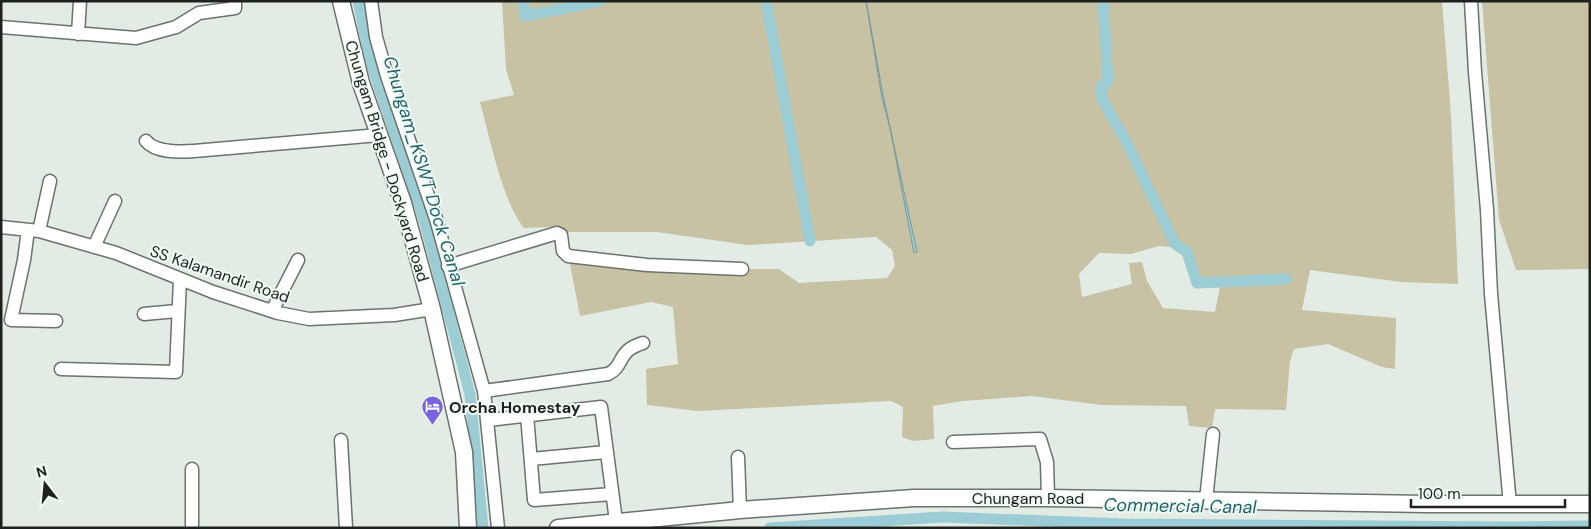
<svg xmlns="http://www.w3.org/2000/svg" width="1591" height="529" viewBox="0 0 1591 529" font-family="'DM Sans',sans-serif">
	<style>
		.green { fill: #c6c2a3; fill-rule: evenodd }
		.water { fill: #9cccd4; stroke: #76999e }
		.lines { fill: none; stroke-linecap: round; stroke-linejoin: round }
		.canal { stroke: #9cccd4; stroke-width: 11 }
		.minor-casing { stroke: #6a736c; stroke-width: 15 }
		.major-casing { stroke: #6a736c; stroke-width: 19 }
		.minor { stroke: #fff; stroke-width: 12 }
		.major { stroke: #fff; stroke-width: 16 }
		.labels { text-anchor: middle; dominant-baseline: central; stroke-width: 4; stroke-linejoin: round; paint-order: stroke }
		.street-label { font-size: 16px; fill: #1e221f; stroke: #effaf2 }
		.poi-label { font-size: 16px; font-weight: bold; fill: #1e221f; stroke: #effaf2; text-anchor: start }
		.water-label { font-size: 18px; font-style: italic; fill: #22626b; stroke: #effaf2 }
	</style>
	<rect width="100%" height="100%" fill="#e2ece5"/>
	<!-- green -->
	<path class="green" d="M 502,1 L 1442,1 L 1451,115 L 1458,284 L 1401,282 L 1310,270 L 1302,310 L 1396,318 L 1395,369 L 1382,367 L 1328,344 L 1294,349 L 1290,361 L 1286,410 L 1215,409 L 1212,428 L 1189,426 L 1186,406 L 1102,405 L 1032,396 L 963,401 L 933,406 L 934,439 L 913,441 L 902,437 L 903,407 L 891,401 L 698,411 L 647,405 L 646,369 L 678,364 L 673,307 L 651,302 L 580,316 L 569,259 L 692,269 L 779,269 L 799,283 L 887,278 L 895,266 L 892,250 L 876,237 L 748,245 L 657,232 L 564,232 L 553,227 L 524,228 C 503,203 489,135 480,102 L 514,95 L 506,69 ZM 1159,246 L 1191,249 L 1197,287 L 1220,287 L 1215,312 L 1163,308 L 1147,281 L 1142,262 L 1129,263 L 1132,284 L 1082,297 L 1079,274 L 1099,253 L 1131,254 Z
		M 1482,1 L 1590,1 L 1590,269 L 1516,270 L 1499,220 Z"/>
	<!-- water -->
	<path class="water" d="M 866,1 L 883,95 L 914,238 L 917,252 L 914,253 L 890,128 L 882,98 Z"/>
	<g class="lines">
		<!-- canal -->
		<path class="canal" d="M 358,1 L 371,63 L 425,223 L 470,394 L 483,528
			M 523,1 L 525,16 L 600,1
			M 766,1 L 810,241
			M 1103,1 L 1108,81 L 1101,87 L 1102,99 L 1127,143 L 1175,244 L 1187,252 L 1197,283 L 1286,279
			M 770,528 L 943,517 L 1124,524 L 1512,527 L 1590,526"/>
		<defs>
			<path id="minor" d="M 371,1 L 376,37 L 387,76 L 436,219 L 484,391 L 498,528
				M 1471,1 L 1475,72 L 1487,210 L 1491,294 L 1510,505
				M 1,27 L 136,38 L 176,27 L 199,13 L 235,8 L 235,1
				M 78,34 L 80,1
				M 146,141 C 156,153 179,152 194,151 L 379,135
				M 1,227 L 39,231 L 116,253 L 213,292 L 278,313 L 309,319 L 394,315 L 432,309
				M 28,230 L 24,260 L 11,320 L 56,321
				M 39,231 L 50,181
				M 94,247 L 115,201
				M 448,266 L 557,233 L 561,235 L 563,251 L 568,256 L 647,265 L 742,269
				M 272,311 L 298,260
				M 144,314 L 177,311
				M 61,369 L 176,372 L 180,279
				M 484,391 L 608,374 C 625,366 616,351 643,343
				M 527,415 L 534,500 L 612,494
				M 489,420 L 601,407 L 616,521
				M 341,440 L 346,528
				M 953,442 L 1040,439 L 1047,462 L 1048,498
				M 738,457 L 740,510
				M 531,459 L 606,452
				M 192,469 L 192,528
				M 1206,500 L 1213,434"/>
			<path id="major" d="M 341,1 L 361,83 L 403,203 L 432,309 L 464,452 L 468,528
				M 558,528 L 740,510 L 914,498 L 1048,498 L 1427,504 L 1590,504"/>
		</defs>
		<!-- minor casing -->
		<use href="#minor" class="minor-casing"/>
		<!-- major casing -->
		<use href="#major" class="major-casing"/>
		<!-- minor -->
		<use href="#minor" class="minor"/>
		<!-- major -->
		<use href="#major" class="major"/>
	</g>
	<!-- icons -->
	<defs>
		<symbol id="hotel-pin" viewBox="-11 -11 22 30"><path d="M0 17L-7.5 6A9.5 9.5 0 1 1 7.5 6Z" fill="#7863dd" stroke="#effaf2"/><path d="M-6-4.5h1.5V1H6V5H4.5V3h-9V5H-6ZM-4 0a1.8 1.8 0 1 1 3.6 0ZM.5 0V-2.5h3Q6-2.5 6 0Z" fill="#fff"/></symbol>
	</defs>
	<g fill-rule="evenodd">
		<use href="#hotel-pin" x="420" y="394" width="25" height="34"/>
	</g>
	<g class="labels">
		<!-- street labels -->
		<g class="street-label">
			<text transform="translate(387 161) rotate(73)">Chungam Bridge - Dockyard Road</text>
			<text transform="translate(220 274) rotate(19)">SS Kalamandir Road</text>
			<text x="1028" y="498">Chungam Road</text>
		</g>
		<!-- poi labels -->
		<g class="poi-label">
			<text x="449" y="407">Orcha Homestay</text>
		</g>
		<!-- water labels -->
		<g class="water-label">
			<text transform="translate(424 171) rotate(73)">Chungam_KSWT Dock Canal</text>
			<text transform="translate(1180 506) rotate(1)">Commercial Canal</text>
		</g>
	</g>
	<!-- border -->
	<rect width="1591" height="529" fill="none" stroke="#1e221f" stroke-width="5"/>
	<!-- north arrow -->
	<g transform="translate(45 484) rotate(344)" stroke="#effaf2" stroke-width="4" paint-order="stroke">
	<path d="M0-4L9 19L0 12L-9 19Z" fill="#1e221f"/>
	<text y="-8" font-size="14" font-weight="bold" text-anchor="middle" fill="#1e221f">N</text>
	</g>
	<!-- scale -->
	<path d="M1411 499v8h154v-8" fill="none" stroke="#1e221f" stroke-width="2.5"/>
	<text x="1418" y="499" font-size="15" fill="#1e221f" stroke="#effaf2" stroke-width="4" paint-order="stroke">100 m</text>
</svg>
